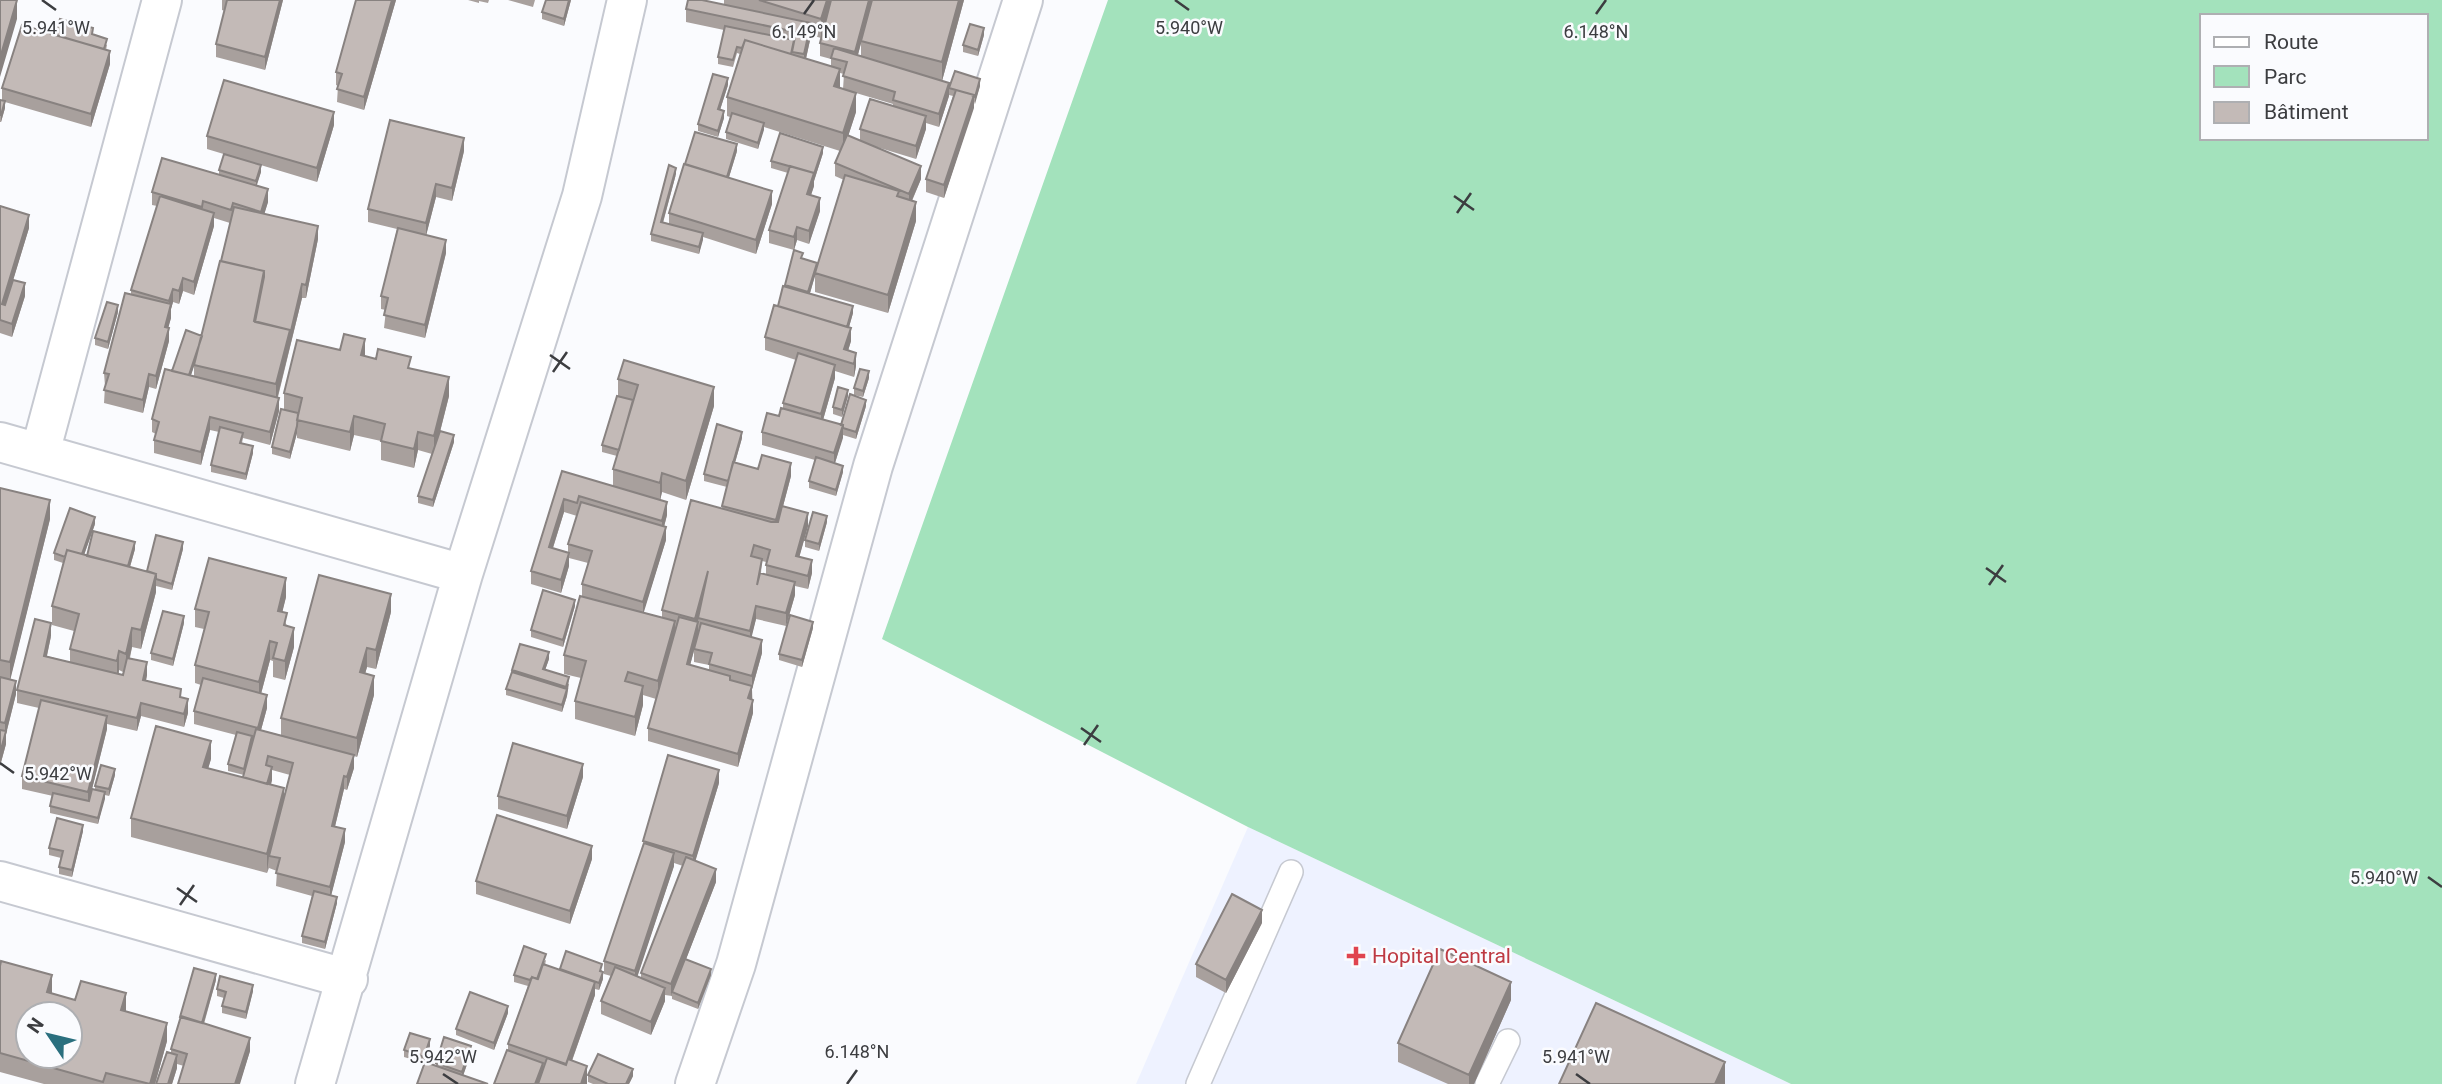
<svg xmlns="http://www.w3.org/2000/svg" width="2442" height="1084" viewBox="0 0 2442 1084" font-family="Roboto,sans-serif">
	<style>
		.built { fill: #eef2ff }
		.green { fill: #a3e2bc; fill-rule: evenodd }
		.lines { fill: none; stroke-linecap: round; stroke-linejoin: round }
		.lane-casing { stroke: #c6c9d1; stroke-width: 26 }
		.street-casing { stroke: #c6c9d1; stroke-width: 42 }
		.lane { stroke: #fff; stroke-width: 23 }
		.street { stroke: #fff; stroke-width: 38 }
		.wall { fill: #a8a09d; fill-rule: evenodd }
		.shaded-wall { fill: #888280 }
		.building { fill: #c3bab7; stroke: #888280; stroke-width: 2; fill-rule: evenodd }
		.ticks { fill: none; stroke: #3c3d40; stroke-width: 2.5 }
		.health-dot { fill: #e0444e; stroke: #fafbfe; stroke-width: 2.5 }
		.labels { text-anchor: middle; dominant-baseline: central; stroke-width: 5; stroke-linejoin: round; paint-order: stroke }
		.health-label { font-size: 21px; fill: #be3a42; stroke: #fafbfe; text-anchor: start }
		.ticks-label { font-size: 18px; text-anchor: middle; fill: #3c3d40; stroke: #fafbfe; stroke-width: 5; stroke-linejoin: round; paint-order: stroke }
	</style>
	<rect width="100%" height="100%" fill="#fafbfe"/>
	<!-- built -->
	<path class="built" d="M 1248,827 L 1791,1084 L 1136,1084 Z"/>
	<!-- green -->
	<path class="green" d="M 1108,0 L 2442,0 L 2442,1084 L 1791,1084 L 1248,827 L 882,639 ZM 2202,16 L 2426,16 L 2426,138 L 2202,138 Z"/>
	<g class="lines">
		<defs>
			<path id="lane" d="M 1198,1084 L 1291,872
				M 1487,1084 L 1508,1041"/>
			<path id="street" d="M 0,442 L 463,574
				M 40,453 L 162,0
				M 0,881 L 348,979
				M 315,1084 L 463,574 L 582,196 L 627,0
				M 695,1084 L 736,964 L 873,466 L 1023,0"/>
		</defs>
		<!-- lane casing -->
		<use href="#lane" class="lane-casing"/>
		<!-- street casing -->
		<use href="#street" class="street-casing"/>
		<!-- lane -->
		<use href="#lane" class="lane"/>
		<!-- street -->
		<use href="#street" class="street"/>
	</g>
	<!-- wall -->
	<path class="wall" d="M 222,0 L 283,0 L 265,70 L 216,57 L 216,44 L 225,11 L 222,10 Z
		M 356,0 L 396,0 L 364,110 L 337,102 L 338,86 L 336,85 L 336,72 Z
		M 468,0 L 489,0 L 488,3 L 479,1 L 479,3 Z
		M 508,0 L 535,0 L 533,7 Z
		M 571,0 L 564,26 L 542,19 L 542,12 Z
		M 724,0 L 964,0 L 942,81 L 931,78 L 949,96 L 939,127 L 926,123 L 926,129 L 916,159 L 870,145 L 921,179 L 912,201 L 916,221 L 888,313 L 815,292 L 815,274 L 810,294 L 853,313 L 849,327 L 851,341 L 848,351 L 856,366 L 854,377 L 835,371 L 835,378 L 823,420 L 841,425 L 866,406 L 856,439 L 843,435 L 835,463 L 843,472 L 836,496 L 809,488 L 809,481 L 815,460 L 762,445 L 762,432 L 779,416 L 783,408 L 783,403 L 796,360 L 765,350 L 765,337 L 778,306 L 785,285 L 803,259 L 817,269 L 844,180 L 835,176 L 835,163 L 840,151 L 764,127 L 758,149 L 726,139 L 726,132 L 730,117 L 727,116 L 727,97 L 740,54 L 737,53 L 733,67 L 718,64 L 718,57 L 724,30 L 686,22 L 686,9 L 705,1 L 724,5 ZM 811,35 L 821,38 L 820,43 L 820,56 L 831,59 L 831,66 L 806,59 ZM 861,43 L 861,56 L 858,55 ZM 840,73 L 844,74 L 843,89 L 840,88 ZM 856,93 L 893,104 L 893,106 L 860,129 L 860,141 L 848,136 L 856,112 Z
		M 93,34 L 107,45 L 106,50 L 110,64 L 91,127 L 5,102 L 5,108 L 1,122 L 0,122 L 0,100 L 2,100 L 2,88 L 55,35 Z
		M 984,35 L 978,56 L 963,52 L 963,45 Z
		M 728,85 L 720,110 L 724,118 L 718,137 L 698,131 L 698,124 Z
		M 980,86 L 944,198 L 926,192 L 926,179 L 953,96 L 949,95 L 949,88 Z
		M 334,125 L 317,182 L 207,149 L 207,136 Z
		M 464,151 L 452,201 L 436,197 L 426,235 L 446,253 L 425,338 L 384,328 L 386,310 L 381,309 L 381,296 L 397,229 L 368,222 L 368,209 Z
		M 737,151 L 729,177 L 772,204 L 756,254 L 703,237 L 699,254 L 651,241 L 651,234 L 676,174 L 663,223 L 669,224 L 669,213 Z
		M 823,153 L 814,181 L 814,186 L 811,195 L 820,211 L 809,244 L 797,240 L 794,250 L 769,243 L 769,230 L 788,173 L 771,168 L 771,161 Z
		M 219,170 L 261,172 L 256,186 L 268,202 L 264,214 L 318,239 L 306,298 L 302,298 L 278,397 L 279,411 L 270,445 L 243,438 L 242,443 L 253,453 L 246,480 L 211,472 L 211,465 L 219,432 L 210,430 L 201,465 L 154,453 L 154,440 L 156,434 L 152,432 L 152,419 L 172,371 L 202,336 L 230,223 L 214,218 L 214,226 L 194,295 L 183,291 L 179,304 L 173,302 L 171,309 L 171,318 L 168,327 L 169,341 L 156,389 L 149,387 L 143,413 L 104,403 L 105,386 L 104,373 L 131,295 L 131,290 L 157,206 L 152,205 L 152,192 L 219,175 ZM 194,365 L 194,376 L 191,375 Z
		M 0,206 L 29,228 L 13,280 L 25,296 L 12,337 L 0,333 Z
		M 118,312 L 108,349 L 95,345 L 95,338 Z
		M 365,356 L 411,368 L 449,396 L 440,432 L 454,442 L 433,507 L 418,503 L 418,496 L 432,454 L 418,450 L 414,468 L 381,460 L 381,441 L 354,435 L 350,451 L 297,438 L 297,433 L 290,459 L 272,454 L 272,447 L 284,409 L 284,393 Z
		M 869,378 L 863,397 L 854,395 L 854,388 Z
		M 618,379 L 714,406 L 686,500 L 662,492 L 660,500 L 667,515 L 664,527 L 666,540 L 643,613 L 662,617 L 662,610 L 722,508 L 727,487 L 704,481 L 704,474 L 742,438 L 735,463 L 758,469 L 791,476 L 783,506 L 808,526 L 799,557 L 812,573 L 808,589 L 795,586 L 795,595 L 786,626 L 756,619 L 751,637 L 762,653 L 752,689 L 753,713 L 738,767 L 648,741 L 648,728 L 656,699 L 643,695 L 643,705 L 635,736 L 575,719 L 575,701 L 581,678 L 564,674 L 564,655 L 582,596 L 582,584 L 588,563 L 569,558 L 569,566 L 561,593 L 531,584 L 531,571 L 562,471 L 613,486 L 613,469 L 617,456 L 602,452 L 602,445 L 618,396 ZM 564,512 L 577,516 L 568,544 L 568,552 L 553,548 ZM 762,561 L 766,562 L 766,574 L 761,573 ZM 694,651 L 694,662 L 709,665 L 709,670 L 690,665 Z
		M 848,396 L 842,417 L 833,414 L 833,407 Z
		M 0,488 L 50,519 L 10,679 L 16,694 L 6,734 L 6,744 L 0,766 Z
		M 827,522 L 819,551 L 805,547 L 805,540 Z
		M 95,524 L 84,555 L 87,556 L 135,549 L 130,567 L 147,571 L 183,549 L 172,590 L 156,586 L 156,592 L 141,649 L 132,647 L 130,658 L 147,675 L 146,681 L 181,698 L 188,713 L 184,727 L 141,716 L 137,731 L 107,724 L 107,729 L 92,789 L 95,790 L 95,786 L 115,775 L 109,796 L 105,795 L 98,824 L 50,813 L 50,806 L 53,796 L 22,789 L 22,776 L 39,708 L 17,703 L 17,690 L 51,636 L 47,656 L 70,662 L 70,649 L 74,631 L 52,625 L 52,606 L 63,563 L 54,560 L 54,553 ZM 119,670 L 123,672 L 123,675 L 119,674 Z
		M 286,597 L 282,612 L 294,647 L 285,680 L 273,677 L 273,661 L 270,660 L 261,694 L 267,708 L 261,730 L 281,735 L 281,718 L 391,612 L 376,669 L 367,667 L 365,674 L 374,695 L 357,757 L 354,756 L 354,768 L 347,790 L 344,789 L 335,826 L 345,842 L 331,895 L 337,903 L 325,949 L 302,943 L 302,936 L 312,896 L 276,886 L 277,871 L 269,868 L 267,873 L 131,837 L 131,818 L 211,759 L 208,768 L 243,778 L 244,775 L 228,771 L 228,764 L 236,735 L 194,724 L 194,711 L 201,685 L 195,683 L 195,665 L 204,629 L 195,627 L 195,609 ZM 272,770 L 290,775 L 284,796 L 271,785 L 272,780 Z
		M 575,606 L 563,647 L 531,637 L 531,630 Z
		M 184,623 L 173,666 L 151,660 L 151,653 Z
		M 813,628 L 802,667 L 779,660 L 779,654 Z
		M 549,659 L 545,670 L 569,684 L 567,696 L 562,712 L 506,695 L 506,689 L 512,670 Z
		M 583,777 L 567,829 L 498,809 L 498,796 Z
		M 719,783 L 695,861 L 716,882 L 686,959 L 711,975 L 698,1009 L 672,999 L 672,996 L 665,995 L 665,1001 L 651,1035 L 601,1014 L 601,1001 L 611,976 L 604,974 L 604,961 L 643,845 L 643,841 ZM 674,863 L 683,866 L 641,973 L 641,978 L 637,976 L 674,866 Z
		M 83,831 L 72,877 L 59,874 L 59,867 L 61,858 L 49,855 L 49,848 Z
		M 592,859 L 570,924 L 476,894 L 476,881 Z
		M 1262,923 L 1226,993 L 1196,977 L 1196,964 Z
		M 546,960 L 545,965 L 560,970 L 602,970 L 603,979 L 599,990 L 595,989 L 595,995 L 572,1061 L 587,1084 L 494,1084 L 508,1050 L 508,1044 L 528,986 L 514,982 L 514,975 Z
		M 0,966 L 52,994 L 75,1000 L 126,1011 L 167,1041 L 155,1084 L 44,1084 L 0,1072 Z
		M 216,980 L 204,1024 L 250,1051 L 240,1082 L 177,1064 L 177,1068 L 172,1084 L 156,1084 L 171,1053 L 171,1049 Z
		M 217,989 L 253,991 L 246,1019 L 222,1013 L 222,1006 L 224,998 L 217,996 Z
		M 1511,1000 L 1474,1084 L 1448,1084 L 1398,1062 L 1398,1043 Z
		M 508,1013 L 494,1050 L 456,1035 L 456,1029 Z
		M 430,1046 L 424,1063 L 404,1057 L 404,1050 Z
		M 471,1053 L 463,1075 L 436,1066 L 436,1063 Z
		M 588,1075 L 633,1076 L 629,1084 L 593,1084 L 588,1082 Z"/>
	<!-- shaded-wall -->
	<path class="shaded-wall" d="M 17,0 L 17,19 L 0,77 L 0,58 Z
		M 280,0 L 283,0 L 265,70 L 265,57 Z
		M 392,0 L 396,0 L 364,110 L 364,97 Z
		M 569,0 L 571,0 L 564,26 L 564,19 Z
		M 827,0 L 833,0 L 821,38 L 821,19 Z
		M 869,0 L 873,0 L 855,65 L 855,52 Z
		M 959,0 L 964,0 L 942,81 L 942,62 Z
		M 811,23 L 811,36 L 804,67 L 804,54 Z
		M 984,28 L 984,35 L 978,56 L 978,50 Z
		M 110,51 L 110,64 L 91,127 L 91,114 Z
		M 840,69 L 840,88 L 834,86 Z
		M 728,78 L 728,85 L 718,116 L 718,109 Z
		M 980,79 L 980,86 L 975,104 L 975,97 Z
		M 949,83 L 949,96 L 939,127 L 939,114 Z
		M 856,93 L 856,112 L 843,152 L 843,133 Z
		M 974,95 L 974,108 L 944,198 L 944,185 Z
		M 5,101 L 5,108 L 1,122 L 1,115 Z
		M 724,111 L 724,118 L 718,137 L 718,131 Z
		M 334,112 L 334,125 L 317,182 L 317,168 Z
		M 926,116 L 926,129 L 916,159 L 916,146 Z
		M 764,123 L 764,130 L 758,149 L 758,143 Z
		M 464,138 L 464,151 L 452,201 L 452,188 Z
		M 737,144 L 737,151 L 726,187 L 726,180 Z
		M 823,147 L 823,153 L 814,181 L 814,174 Z
		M 261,165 L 261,172 L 256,188 L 256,181 Z
		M 921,166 L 921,179 L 909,207 L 909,194 Z
		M 676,168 L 676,174 L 661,229 L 661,222 Z
		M 814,173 L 814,186 L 807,207 L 807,194 Z
		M 436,184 L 436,197 L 426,236 L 426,223 Z
		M 268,189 L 268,202 L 261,225 L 261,212 Z
		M 772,191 L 772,204 L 756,254 L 756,240 Z
		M 820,198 L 820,211 L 809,244 L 809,231 Z
		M 916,202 L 916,221 L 888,313 L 888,295 Z
		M 214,213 L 214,226 L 194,295 L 194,282 Z
		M 29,215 L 29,228 L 2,317 L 2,304 Z
		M 318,226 L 318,239 L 306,298 L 306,285 Z
		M 797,227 L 797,240 L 794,250 L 794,237 Z
		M 703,233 L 703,240 L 699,254 L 699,247 Z
		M 446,240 L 446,253 L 425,338 L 425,325 Z
		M 817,263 L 817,270 L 808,299 L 808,292 Z
		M 183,278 L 183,291 L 179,304 L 179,291 Z
		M 25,283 L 25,296 L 12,337 L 12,324 Z
		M 302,284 L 302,298 L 276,403 L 276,384 Z
		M 173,289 L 173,302 L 171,309 L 171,318 L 165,340 L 165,327 L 169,312 L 169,301 Z
		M 118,305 L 118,312 L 108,349 L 108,342 Z
		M 853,306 L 853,313 L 847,334 L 847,327 Z
		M 169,328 L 169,341 L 156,389 L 156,376 Z
		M 851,328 L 851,341 L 844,363 L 844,349 Z
		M 202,336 L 202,343 L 188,384 L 188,378 Z
		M 365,339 L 365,358 L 361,355 Z
		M 856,353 L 856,366 L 854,377 L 854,364 Z
		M 835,365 L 835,378 L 821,427 L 821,414 Z
		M 869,371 L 869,378 L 863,397 L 863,391 Z
		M 149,374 L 149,387 L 143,413 L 143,400 Z
		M 449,377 L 449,396 L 434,455 L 434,436 Z
		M 714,387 L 714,406 L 686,500 L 686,481 Z
		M 848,390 L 848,396 L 842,417 L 842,410 Z
		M 279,398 L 279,411 L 270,445 L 270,432 Z
		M 866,400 L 866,406 L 856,439 L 856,432 Z
		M 354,416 L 354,435 L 350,451 L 350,432 Z
		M 210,417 L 210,430 L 201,465 L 201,452 Z
		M 843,425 L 843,438 L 834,466 L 834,453 Z
		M 297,426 L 297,433 L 290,459 L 290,452 Z
		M 418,432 L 418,450 L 414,468 L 414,449 Z
		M 742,432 L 742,438 L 728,487 L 728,481 Z
		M 454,435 L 454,442 L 433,507 L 433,500 Z
		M 253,446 L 253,453 L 246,480 L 246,474 Z
		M 791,463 L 791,476 L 776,533 L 776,520 Z
		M 843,466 L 843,472 L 836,496 L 836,490 Z
		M 662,473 L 662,492 L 660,501 L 660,483 Z
		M 564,499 L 564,512 L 549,560 L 549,547 Z
		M 50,500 L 50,519 L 10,681 L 10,662 Z
		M 667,502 L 667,515 L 662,534 L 662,521 Z
		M 808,513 L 808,526 L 796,569 L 796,556 Z
		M 827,516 L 827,522 L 819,551 L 819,544 Z
		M 95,517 L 95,524 L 79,569 L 79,562 Z
		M 666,527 L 666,540 L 643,615 L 643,602 Z
		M 135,542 L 135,549 L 125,584 L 125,577 Z
		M 183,542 L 183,549 L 172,590 L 172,584 Z
		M 569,553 L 569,566 L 561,593 L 561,580 Z
		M 812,560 L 812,573 L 808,589 L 808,576 Z
		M 708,571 L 708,584 L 695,632 L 695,619 Z
		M 156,574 L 156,592 L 141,649 L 141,630 Z
		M 286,578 L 286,597 L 278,630 L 278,611 Z
		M 795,582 L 795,595 L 786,626 L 786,613 Z
		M 391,594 L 391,612 L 376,669 L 376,650 Z
		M 575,600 L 575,606 L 563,647 L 563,640 Z
		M 756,606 L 756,619 L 750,644 L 750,631 Z
		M 184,616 L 184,623 L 173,666 L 173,659 Z
		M 675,621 L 675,640 L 658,699 L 658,681 Z
		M 698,622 L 698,635 L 687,677 L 687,664 Z
		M 813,622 L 813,628 L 802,667 L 802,660 Z
		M 51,623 L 51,636 L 44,669 L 44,656 Z
		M 132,628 L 132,647 L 126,672 L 126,654 Z
		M 294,628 L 294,647 L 285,680 L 285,661 Z
		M 762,640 L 762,653 L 752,689 L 752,676 Z
		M 270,641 L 270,660 L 259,701 L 259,682 Z
		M 367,648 L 367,667 L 360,691 L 360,672 Z
		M 119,651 L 119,670 L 117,680 L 117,661 Z
		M 549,652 L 549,659 L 543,676 L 543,669 Z
		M 147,662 L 147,675 L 143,693 L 143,680 Z
		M 374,676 L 374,695 L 357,757 L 357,738 Z
		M 569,677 L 567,696 L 562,712 L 562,705 Z
		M 16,681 L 16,694 L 6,734 L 6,744 L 0,766 L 0,753 L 5,733 L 5,723 Z
		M 643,686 L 643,705 L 635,736 L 635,717 Z
		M 752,686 L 752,699 L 748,698 Z
		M 267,695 L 267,708 L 258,741 L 258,728 Z
		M 188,699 L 188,713 L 184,727 L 184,714 Z
		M 753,700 L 753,713 L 738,767 L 738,754 Z
		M 141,703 L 141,716 L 137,731 L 137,718 Z
		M 107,716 L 107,729 L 88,805 L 88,792 Z
		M 252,736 L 252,743 L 244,775 L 244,769 Z
		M 211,741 L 211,759 L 203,786 L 203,767 Z
		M 354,755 L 354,768 L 347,790 L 347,777 Z
		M 583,764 L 583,777 L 567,829 L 567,816 Z
		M 272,767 L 272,780 L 266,800 L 266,787 Z
		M 115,769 L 115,775 L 109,796 L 109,789 Z
		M 719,770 L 719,783 L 693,869 L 693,856 Z
		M 344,776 L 344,789 L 332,839 L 332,826 Z
		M 284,788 L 284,807 L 269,856 L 267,873 L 267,854 Z
		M 105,792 L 105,799 L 98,824 L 98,818 Z
		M 83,825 L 83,831 L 72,877 L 72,870 Z
		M 345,829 L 345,842 L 330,900 L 330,887 Z
		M 592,846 L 592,859 L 570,924 L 570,911 Z
		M 674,853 L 674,866 L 635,984 L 635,971 Z
		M 716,869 L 716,882 L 673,993 L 672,992 L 671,997 L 671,984 Z
		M 337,897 L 337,903 L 325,949 L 325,942 Z
		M 1262,910 L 1262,923 L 1226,993 L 1226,980 Z
		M 711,969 L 711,975 L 698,1009 L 698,1003 Z
		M 603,972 L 603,979 L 599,990 L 599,983 Z
		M 216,974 L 216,980 L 202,1029 L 202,1023 Z
		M 52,975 L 52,994 L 47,992 Z
		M 595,982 L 595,995 L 566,1077 L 566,1064 Z
		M 1511,982 L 1511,1000 L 1474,1084 L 1469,1084 L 1469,1075 Z
		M 253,985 L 253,991 L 246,1019 L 246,1012 Z
		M 665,988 L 665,1001 L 651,1035 L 651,1022 Z
		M 126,993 L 126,1012 L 121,1010 Z
		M 508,1006 L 508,1013 L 494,1050 L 494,1043 Z
		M 167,1023 L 167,1041 L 155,1084 L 150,1084 Z
		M 250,1038 L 250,1051 L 240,1084 L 235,1084 Z
		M 430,1039 L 430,1046 L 424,1063 L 424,1057 Z
		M 471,1046 L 471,1053 L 462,1079 L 462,1072 Z
		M 177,1055 L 177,1068 L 172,1084 L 168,1084 Z
		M 1725,1062 L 1725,1084 L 1715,1084 Z
		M 543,1063 L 543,1076 L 540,1084 L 535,1084 Z
		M 587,1066 L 587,1084 L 581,1084 Z
		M 633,1069 L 633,1076 L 629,1084 L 626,1084 Z"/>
	<!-- building -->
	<path class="building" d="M 0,0 L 17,0 L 0,58 Z
		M 227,0 L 280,0 L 265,57 L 216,44 Z
		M 356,0 L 392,0 L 364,97 L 337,89 L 342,74 L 336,72 Z
		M 546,0 L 569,0 L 564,19 L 542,12 Z
		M 688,0 L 702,0 L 811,23 L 804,54 L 792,52 L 796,32 L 686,9 Z
		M 759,0 L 827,0 L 821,19 Z
		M 831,0 L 869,0 L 855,52 L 820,43 Z
		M 872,0 L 959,0 L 942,62 L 861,41 Z
		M 60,19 L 93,28 L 92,34 L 107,39 L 104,49 L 55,35 Z
		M 970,24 L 984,28 L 978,50 L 963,45 Z
		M 22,25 L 110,51 L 91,114 L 2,88 Z
		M 725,26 L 794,40 L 791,54 L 745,40 L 742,48 L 737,47 L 733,60 L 718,57 Z
		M 745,40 L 840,69 L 834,86 L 856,93 L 843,133 L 727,97 Z
		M 834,48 L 949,83 L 939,114 L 893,100 L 895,92 L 843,76 L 847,62 L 831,58 Z
		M 955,71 L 980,79 L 975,97 L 973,96 L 974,95 L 949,88 Z
		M 713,74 L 728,78 L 718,109 L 724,111 L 718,131 L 698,124 Z
		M 224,80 L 334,112 L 317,168 L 207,136 Z
		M 956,90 L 974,95 L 944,185 L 926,179 Z
		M 870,99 L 926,116 L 916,146 L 860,129 Z
		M 0,100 L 5,101 L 1,115 L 0,115 Z
		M 732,113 L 764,123 L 758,143 L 726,132 Z
		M 390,120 L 464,138 L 452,188 L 436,184 L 426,223 L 368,209 Z
		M 695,132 L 737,144 L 727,177 L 685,164 Z
		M 780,133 L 823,147 L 814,174 L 814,173 L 771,161 Z
		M 847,135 L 921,166 L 909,194 L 835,163 Z
		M 224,154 L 261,165 L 256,181 L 219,170 Z
		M 162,158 L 268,189 L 261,212 L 233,203 L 231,210 L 203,201 L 202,207 L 152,192 Z
		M 684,164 L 772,191 L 756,240 L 669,213 Z
		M 669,165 L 676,168 L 661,222 L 703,233 L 699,247 L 651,234 Z
		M 790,166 L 814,173 L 807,194 L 820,198 L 809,231 L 797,227 L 794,237 L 769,230 Z
		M 845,175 L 899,191 L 897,196 L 916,202 L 888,295 L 815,273 Z
		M 160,196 L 214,213 L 194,282 L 183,278 L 179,291 L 173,289 L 169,301 L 131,290 Z
		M 0,206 L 29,215 L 2,304 L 5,305 L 13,280 L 25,283 L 12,324 L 0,320 Z
		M 234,207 L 318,226 L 306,285 L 302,284 L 290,335 L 290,330 L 255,322 L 264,277 L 264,271 L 221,261 Z
		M 398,228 L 446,240 L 425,325 L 384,315 L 388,298 L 381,296 Z
		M 794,250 L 803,253 L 801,258 L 817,263 L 808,292 L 785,285 Z
		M 220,261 L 264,271 L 254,321 L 290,330 L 276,384 L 194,365 Z
		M 783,286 L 853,306 L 847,327 L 778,306 Z
		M 125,293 L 171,304 L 165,327 L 169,328 L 156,376 L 149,374 L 143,400 L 104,390 L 109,374 L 104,373 Z
		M 107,302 L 118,305 L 108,342 L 95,338 Z
		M 774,305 L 851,328 L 844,349 L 856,353 L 854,364 L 765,337 Z
		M 186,330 L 202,336 L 189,375 L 172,371 Z
		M 344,334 L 365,339 L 361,355 L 376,359 L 378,349 L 411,357 L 408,368 L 449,377 L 434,436 L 418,432 L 414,449 L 381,441 L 385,424 L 354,416 L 350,432 L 297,420 L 302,398 L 284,393 L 297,340 L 340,350 Z
		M 798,353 L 835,365 L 821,414 L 783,403 Z
		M 624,360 L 714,387 L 686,481 L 662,473 L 660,483 L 613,469 L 638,385 L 618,379 Z
		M 165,369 L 279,398 L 270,432 L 210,417 L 201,452 L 154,440 L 159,422 L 152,419 Z
		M 860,369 L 869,371 L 863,391 L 854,388 Z
		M 838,387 L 848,390 L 842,410 L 833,407 Z
		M 850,394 L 866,400 L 856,432 L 843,428 L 843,425 L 841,425 Z
		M 617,396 L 633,400 L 619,450 L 602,445 Z
		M 781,408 L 843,425 L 834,453 L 762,432 L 767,413 L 779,416 Z
		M 281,409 L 298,413 L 297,426 L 290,452 L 272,447 Z
		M 717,424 L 742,432 L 728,481 L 704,474 Z
		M 220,427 L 243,433 L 240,443 L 253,446 L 246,474 L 211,465 Z
		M 440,431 L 454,435 L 433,500 L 418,496 Z
		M 762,455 L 791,463 L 776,520 L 722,506 L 733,462 L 758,469 Z
		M 816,457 L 843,466 L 836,490 L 809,481 Z
		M 562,471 L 667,502 L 662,521 L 579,496 L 577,503 L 564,499 L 549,547 L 569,553 L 561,580 L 531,571 Z
		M 0,488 L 50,500 L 10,662 L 0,660 Z
		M 691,500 L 771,522 L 778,522 L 782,506 L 808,513 L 796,556 L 812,560 L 808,576 L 766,565 L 770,550 L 754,545 L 751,556 L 762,559 L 757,585 L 760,573 L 795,582 L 786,613 L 756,606 L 750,631 L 698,618 L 708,571 L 695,619 L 662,610 Z
		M 581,502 L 666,527 L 643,602 L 582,584 L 592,551 L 568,544 Z
		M 70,508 L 95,517 L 82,554 L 67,550 L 65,557 L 54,553 Z
		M 813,512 L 827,516 L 819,544 L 805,540 Z
		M 93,531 L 135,542 L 128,566 L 87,556 Z
		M 156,535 L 183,542 L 172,584 L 156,579 L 156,574 L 147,571 Z
		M 67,550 L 156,574 L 141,630 L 132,628 L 126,654 L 119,651 L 117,661 L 70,649 L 79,614 L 52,606 Z
		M 209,558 L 286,578 L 278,611 L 287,613 L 284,625 L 294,628 L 285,661 L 273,658 L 277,643 L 270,641 L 259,682 L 195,665 L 209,612 L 195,609 Z
		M 319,575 L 391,594 L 376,650 L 367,648 L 360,672 L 374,676 L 357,738 L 281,718 Z
		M 543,590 L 575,600 L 563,640 L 531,630 Z
		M 580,596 L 675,621 L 658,681 L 628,672 L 625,681 L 643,686 L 635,717 L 575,701 L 586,661 L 564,655 Z
		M 163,611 L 184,616 L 173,659 L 151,653 Z
		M 790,615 L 813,622 L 802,660 L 779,654 Z
		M 679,617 L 698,622 L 687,664 L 730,676 L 730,680 L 752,686 L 748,698 L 753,700 L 738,754 L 648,728 Z
		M 35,619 L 51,623 L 44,656 L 123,675 L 127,658 L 147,662 L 143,680 L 181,689 L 180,697 L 188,699 L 184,714 L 141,703 L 137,718 L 17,690 Z
		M 701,623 L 762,640 L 752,676 L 709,664 L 712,653 L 694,649 Z
		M 520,644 L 549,652 L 543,669 L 569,677 L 566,687 L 512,670 Z
		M 512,672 L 567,689 L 562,705 L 506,689 Z
		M 0,677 L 16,681 L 5,723 L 0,722 Z
		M 203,678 L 267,695 L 258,728 L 194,711 Z
		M 41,700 L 107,716 L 88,792 L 22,776 Z
		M 156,726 L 211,741 L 203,767 L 284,788 L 267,854 L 131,818 Z
		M 256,729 L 354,755 L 347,777 L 344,776 L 332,826 L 345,829 L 330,887 L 276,873 L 280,858 L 269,856 L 293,763 L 268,756 L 266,765 L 272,767 L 267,784 L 243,777 Z
		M 0,730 L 6,731 L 0,753 Z
		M 237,732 L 252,736 L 244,769 L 228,764 Z
		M 513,743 L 583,764 L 567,816 L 498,796 Z
		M 668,755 L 719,770 L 693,856 L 643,841 Z
		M 101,765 L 115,769 L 109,789 L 95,786 Z
		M 92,789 L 105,792 L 98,818 L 50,806 L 53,793 L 89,801 Z
		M 497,815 L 592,846 L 570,911 L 476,881 Z
		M 57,818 L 83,825 L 72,870 L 59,867 L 63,851 L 49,848 Z
		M 644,843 L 674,853 L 635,971 L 604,961 Z
		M 686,857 L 716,869 L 671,984 L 641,973 Z
		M 314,891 L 337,897 L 325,942 L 302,936 Z
		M 1232,894 L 1262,910 L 1226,980 L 1196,964 Z
		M 524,946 L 546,954 L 537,979 L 532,977 L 530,980 L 514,975 Z
		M 1440,949 L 1511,982 L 1469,1075 L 1398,1043 Z
		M 566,951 L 602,964 L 600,971 L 603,972 L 599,983 L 560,969 Z
		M 685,959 L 711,969 L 698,1003 L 672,992 Z
		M 1,961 L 52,975 L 47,992 L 75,1000 L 81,981 L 126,993 L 121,1010 L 167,1023 L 150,1084 L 106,1073 L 103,1082 L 0,1053 L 0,966 ZM 28,1014 L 70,1014 L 70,1056 L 28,1056 Z
		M 543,964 L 595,982 L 566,1064 L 508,1044 L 532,977 L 538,979 Z
		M 615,967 L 665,988 L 651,1022 L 601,1001 Z
		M 194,968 L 216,974 L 202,1023 L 180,1017 Z
		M 220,976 L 253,985 L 246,1012 L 222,1006 L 226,992 L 217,989 Z
		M 470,992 L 508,1006 L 494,1043 L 456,1029 Z
		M 1596,1003 L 1725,1062 L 1715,1084 L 1559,1084 Z
		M 181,1016 L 250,1038 L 235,1084 L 178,1084 L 187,1054 L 171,1049 Z
		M 410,1033 L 430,1039 L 424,1057 L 404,1050 Z
		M 444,1037 L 471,1046 L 462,1072 L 436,1063 Z
		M 507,1050 L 543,1063 L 535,1084 L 494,1084 Z
		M 167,1052 L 177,1055 L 168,1084 L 156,1084 Z
		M 598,1054 L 633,1069 L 626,1084 L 608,1084 L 588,1075 Z
		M 547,1058 L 566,1065 L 568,1059 L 587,1066 L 581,1084 L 538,1084 Z
		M 425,1062 L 488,1084 L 417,1084 Z"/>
	<!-- ticks -->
	<path class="ticks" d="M 42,0 L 56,10M 1175,0 L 1189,10M 804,14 L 814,0M 1596,14 L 1606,0M 1454,196 L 1474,210M 1457,213 L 1471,193M 550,355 L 570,369M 553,372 L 567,352M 1986,568 L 2006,582M 1989,585 L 2003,565M 1081,728 L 1101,742M 1084,745 L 1098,725M 0,763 L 14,773M 2428,877 L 2442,887M 177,888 L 197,902M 180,905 L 194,885M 443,1074 L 458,1084M 1576,1074 L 1590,1084M 847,1084 L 857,1070"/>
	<!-- markers -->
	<path class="health-dot" d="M1352.5 945.5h7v7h7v7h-7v7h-7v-7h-7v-7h7z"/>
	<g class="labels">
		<!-- health labels -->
		<g class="health-label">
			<text x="1372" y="956">Hopital Central</text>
		</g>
	</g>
	<g class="ticks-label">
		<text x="56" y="34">5.941°W</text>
		<text x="1189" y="34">5.940°W</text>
		<text x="804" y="38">6.149°N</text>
		<text x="1596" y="38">6.148°N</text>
		<text x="58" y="780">5.942°W</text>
		<text x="2384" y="884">5.940°W</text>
		<text x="857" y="1058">6.148°N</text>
		<text x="443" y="1063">5.942°W</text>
		<text x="1576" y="1063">5.941°W</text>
	</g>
	<!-- legend -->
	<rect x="2200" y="14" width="228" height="126" fill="#fafbfe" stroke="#aeafb2" stroke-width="2"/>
	<rect x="2214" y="37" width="35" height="10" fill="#ffffff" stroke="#aeafb2" stroke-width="2"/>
	<text x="2264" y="49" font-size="21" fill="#3c3d40">Route</text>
	<rect x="2214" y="66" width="35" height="21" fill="#a3e2bc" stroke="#aeafb2" stroke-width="2"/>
	<text x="2264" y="84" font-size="21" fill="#3c3d40">Parc</text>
	<rect x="2214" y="102" width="35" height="21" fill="#c3bab7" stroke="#aeafb2" stroke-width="2"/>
	<text x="2264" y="119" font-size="21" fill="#3c3d40">Bâtiment</text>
	<!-- north arrow -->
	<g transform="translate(49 1035) rotate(305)"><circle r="33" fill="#fafbfe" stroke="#aeafb2" stroke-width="2"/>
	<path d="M0-5L12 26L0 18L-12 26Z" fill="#2a6f7e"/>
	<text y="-10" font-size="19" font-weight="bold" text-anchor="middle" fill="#3c3d40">N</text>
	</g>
</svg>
